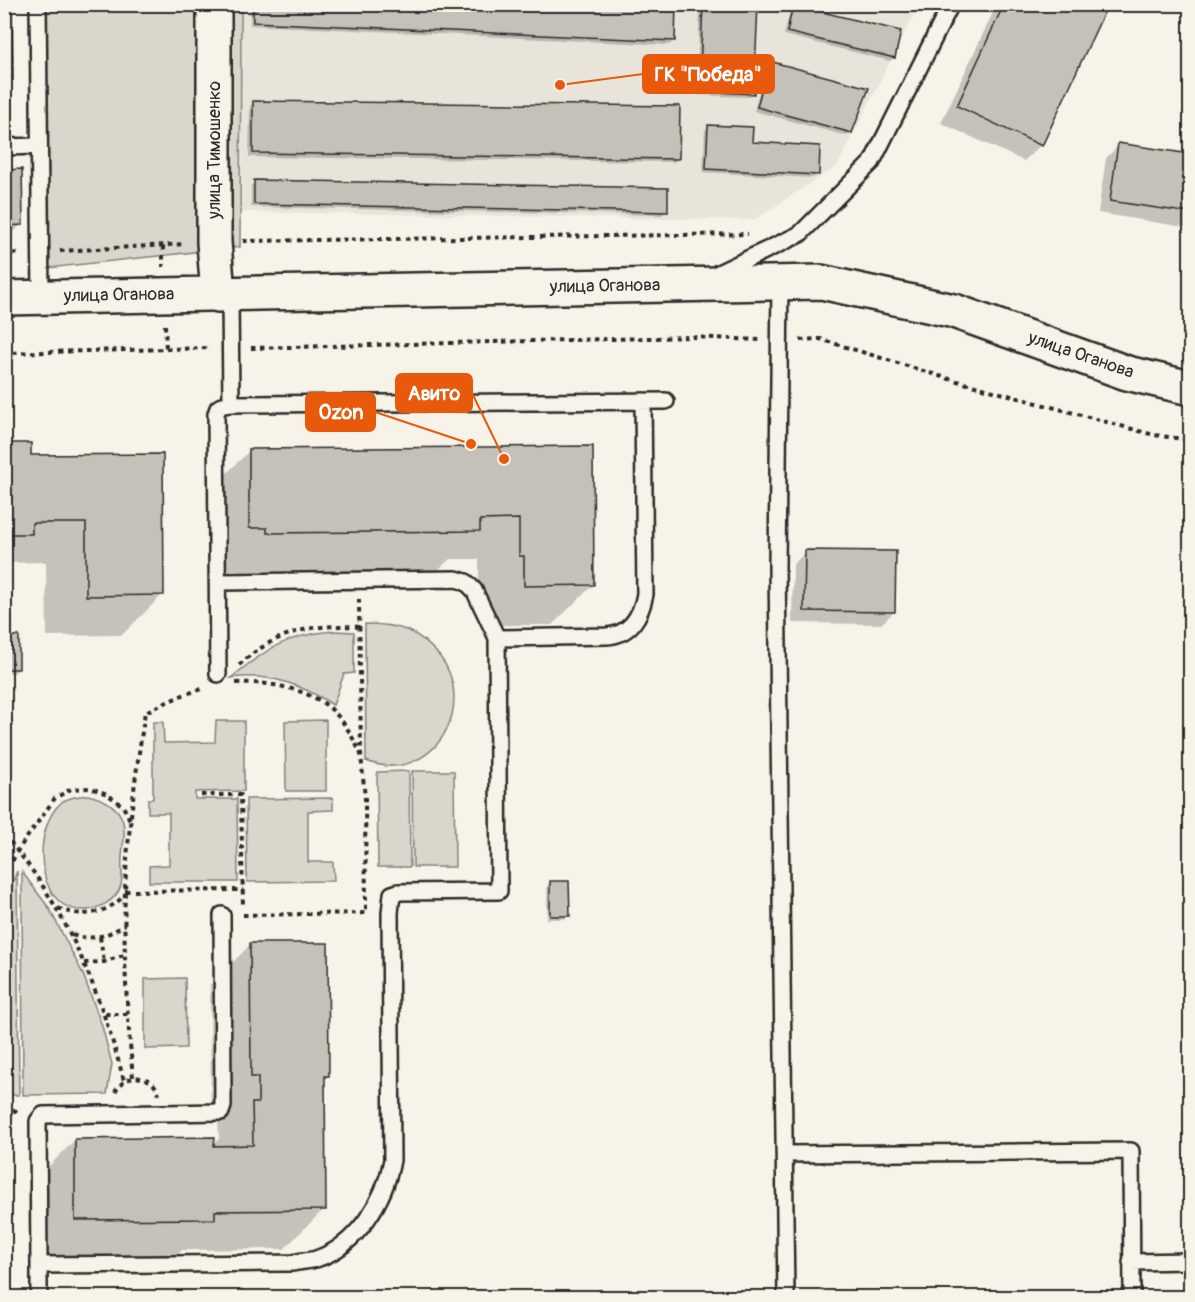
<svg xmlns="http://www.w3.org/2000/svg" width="1195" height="1302" viewBox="0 0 1195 1302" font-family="Pangolin,sans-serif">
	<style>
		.built { fill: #e8e4da }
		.green { fill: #dad6cc; stroke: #82807c; stroke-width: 1.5 }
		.shadow { fill: #0003 }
		.building { fill: #c4c1b9; stroke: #2b2b2b; stroke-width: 1.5 }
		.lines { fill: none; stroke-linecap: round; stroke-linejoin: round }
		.lane-casing { stroke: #2b2b2b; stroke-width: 20 }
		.secondary-casing { stroke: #2b2b2b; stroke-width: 38 }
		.path { stroke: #2b2b2b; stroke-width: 4; stroke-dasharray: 4.5 4.5; stroke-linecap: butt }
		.lane { stroke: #f7f3e8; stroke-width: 15 }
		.secondary { stroke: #f7f3e8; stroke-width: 33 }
		.labels { text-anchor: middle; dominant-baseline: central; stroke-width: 6; stroke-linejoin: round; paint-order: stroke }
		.street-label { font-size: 18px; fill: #2b2b2b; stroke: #f7f3e8 }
		.leader { fill: none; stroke: #e8590c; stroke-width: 2 }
		.callout-dot { fill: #e8590c; stroke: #f7f3e8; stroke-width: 2 }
		.callout { fill: #e8590c; stroke: #e8590c; stroke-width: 2 }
		.callout-label { font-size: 20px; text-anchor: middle; font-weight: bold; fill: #fff }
	</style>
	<rect width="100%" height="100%" fill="#f7f3e8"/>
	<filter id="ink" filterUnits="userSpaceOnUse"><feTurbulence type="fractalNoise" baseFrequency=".0167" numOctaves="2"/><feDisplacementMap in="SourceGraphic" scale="12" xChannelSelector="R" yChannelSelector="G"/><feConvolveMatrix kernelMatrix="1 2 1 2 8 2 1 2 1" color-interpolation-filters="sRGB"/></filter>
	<g filter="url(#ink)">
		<!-- built -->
		<path class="built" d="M 241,5 L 919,5 L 837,166 L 754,220 L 242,212 Z"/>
		<!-- green -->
		<path class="green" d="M 46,5 L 241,5 L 240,247 L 48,268 Z
			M 365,624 C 379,624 393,625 406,630 C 418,634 427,643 436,652 C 482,703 433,787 366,761 Z
			M 333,631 L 354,632 L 354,673 L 344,674 L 333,705 C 301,684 270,673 231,678 C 266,649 286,635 333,631 Z
			M 326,720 L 326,791 L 286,791 L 285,721 Z
			M 216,721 L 244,721 L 244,791 L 195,792 L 195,799 L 237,799 L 238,882 L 149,882 L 149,866 L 169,865 L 169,813 L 148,813 L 148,799 L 153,799 L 153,722 L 163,722 L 164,743 L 215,742 Z
			M 409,771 L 410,867 L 378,867 L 377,772 Z
			M 412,771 L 454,771 L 455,867 L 413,867 Z
			M 88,795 C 106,799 124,809 124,830 C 125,839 122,849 122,857 C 121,866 123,876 121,885 C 117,901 96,911 81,910 C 34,908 32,826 62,802 C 69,797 79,796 88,795 Z
			M 333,798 L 333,810 L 308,811 L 308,862 L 333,862 L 334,881 L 247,882 L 246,799 Z
			M 17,871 L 19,1095 L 5,1095 L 5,903 Z
			M 22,872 L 49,908 L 83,974 L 102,1026 L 112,1064 L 107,1094 L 23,1095 Z
			M 185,978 L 186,1048 L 145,1049 L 145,979 Z"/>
		<!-- shadow -->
		<path class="shadow" d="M 4,4 L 11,80 L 4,86 Z
			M 250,4 L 675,4 L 673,41 L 669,45 L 250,25 Z
			M 700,4 L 757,4 L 753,93 L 749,97 L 696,95 Z
			M 997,4 L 1106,4 L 1041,145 L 1024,161 L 941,123 Z
			M 794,7 L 894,57 L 890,61 L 784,35 L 790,11 Z
			M 769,63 L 851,132 L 847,136 L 754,111 L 766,66 Z
			M 254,102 L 678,158 L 674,162 L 249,157 L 250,106 Z
			M 709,126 L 750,143 L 817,174 L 813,178 L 703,172 L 705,130 Z
			M 1119,145 L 1190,156 L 1190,228 L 1098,213 L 1106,158 Z
			M 4,171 L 21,225 L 4,241 Z
			M 255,182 L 666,211 L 662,215 L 251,207 L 251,186 Z
			M 4,444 L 30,456 L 162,595 L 122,635 L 47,636 L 46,562 L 4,563 Z
			M 592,447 L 593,585 L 552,625 L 484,625 L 479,595 L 479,559 L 450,559 L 438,570 L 228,572 L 228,567 L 210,567 L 209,491 L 249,451 Z
			M 806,552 L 894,612 L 881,624 L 792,623 L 793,564 Z
			M 4,638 L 18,669 L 14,673 L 4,673 Z
			M 550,882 L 568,916 L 565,919 L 547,919 L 547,886 Z
			M 250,945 L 328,1076 L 324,1080 L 324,1209 L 284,1249 L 182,1250 L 174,1258 L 36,1259 L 35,1180 L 75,1140 L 213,1145 L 219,1139 L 218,1116 L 211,1116 L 210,985 Z"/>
		<!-- building -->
		<path class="building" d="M 4,4 L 12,4 L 13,80 L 4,80 Z
			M 253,4 L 676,4 L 675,41 L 253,22 Z
			M 703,4 L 758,4 L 754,94 L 699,91 Z
			M 1004,4 L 1108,4 L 1042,146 L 957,106 Z
			M 793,5 L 901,31 L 895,58 L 787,32 Z
			M 769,61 L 869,88 L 852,133 L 757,107 Z
			M 253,101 L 680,106 L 679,159 L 253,153 Z
			M 708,125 L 753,127 L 752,142 L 820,146 L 819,175 L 706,169 Z
			M 1118,143 L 1190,154 L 1190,213 L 1110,201 Z
			M 22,169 L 23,225 L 4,226 L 4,170 Z
			M 254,180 L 668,188 L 668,212 L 254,204 Z
			M 4,443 L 31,443 L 31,455 L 163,454 L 164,595 L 86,596 L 86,523 L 32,523 L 32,534 L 4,534 Z
			M 593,446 L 594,585 L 524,586 L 524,556 L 519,556 L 519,519 L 480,520 L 480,531 L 267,533 L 267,528 L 249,528 L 249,449 Z
			M 805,550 L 896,551 L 895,612 L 804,611 Z
			M 4,636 L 19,636 L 19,669 L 4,669 Z
			M 550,881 L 569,881 L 570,916 L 550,916 Z
			M 250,943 L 328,943 L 329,1076 L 325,1076 L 326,1210 L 215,1211 L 215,1219 L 75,1220 L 75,1139 L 215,1137 L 214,1146 L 253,1145 L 252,1103 L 258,1103 L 258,1077 L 251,1077 Z
			M 1156,1294 L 1190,1294 L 1190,1298 L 1156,1298 Z"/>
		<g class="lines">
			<defs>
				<path id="lane" d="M 38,4 L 41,297
					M 4,147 L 39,146
					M 712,276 L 800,234 L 872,162 L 951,4
					M 780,282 L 777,567 L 786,1298
					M 231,404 L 666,401
					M 218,582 L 456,579 L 466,582 L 474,590 L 497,638 L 606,636 C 630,635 641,616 645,594 L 643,401
					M 218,674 L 216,414 L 218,408 L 223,405 L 231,404 L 230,295
					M 785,1154 L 1131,1151 L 1132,1298
					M 1131,1262 L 1190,1261
					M 39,1265 L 38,1121 L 43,1115 L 221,1112 L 223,1106 L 222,915
					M 39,1298 L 39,1265 L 293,1263 C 300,1261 309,1261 316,1259 C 357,1246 385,1200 392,1160 L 390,913 L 392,894 L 398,892 L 499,891 L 497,638"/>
				<path id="secondary" d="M 214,4 L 214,242 L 218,295
					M 4,298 L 821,282 L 954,311 L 1127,373 L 1190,388"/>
			</defs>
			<!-- lane casing -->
			<use href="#lane" class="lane-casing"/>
			<!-- secondary casing -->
			<use href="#secondary" class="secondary-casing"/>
			<!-- path -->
			<path class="path" d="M 243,241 L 748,234
				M 163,246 L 163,267
				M 60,251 L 184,244
				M 4,254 L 20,253
				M 165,325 L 166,350
				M 800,340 L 820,339 L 946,378 L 1154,435 L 1190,440
				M 251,348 L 691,337 L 760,340
				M 4,353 L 211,348
				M 359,599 L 361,754 L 365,799 L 366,913
				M 239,665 C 275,632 312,623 360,627
				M 236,683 C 268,681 314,689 336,714 C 347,726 354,740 361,754
				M 201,795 L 241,795 L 243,908
				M 4,835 C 66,905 100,992 124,1081
				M 4,877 L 18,850 L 55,798 L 71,789 L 91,788 L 107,794 L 123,806 L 130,820
				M 125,891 L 243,890
				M 58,908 C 83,919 106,914 125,895
				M 243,915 L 368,913
				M 72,935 C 92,941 108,936 125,924
				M 100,937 L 104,962
				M 84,963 L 104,962 L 124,955
				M 105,1014 L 128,1014
				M 133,1077 C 127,1015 123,952 125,890 C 128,830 136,771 145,712 L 183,695 L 205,688
				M 115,1092 C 125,1073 152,1072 159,1094
				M 4,1111 L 19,1111"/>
			<!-- lane -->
			<use href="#lane" class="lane"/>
			<!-- secondary -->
			<use href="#secondary" class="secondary"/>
		</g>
	</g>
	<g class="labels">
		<!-- street labels -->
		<g class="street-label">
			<text transform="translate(214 150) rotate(-90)">улица Тимошенко</text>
			<text transform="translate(605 286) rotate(-1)">улица Оганова</text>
			<text transform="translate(119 295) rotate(-1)">улица Оганова</text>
			<text transform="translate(1081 355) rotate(19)">улица Оганова</text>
		</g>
	</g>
	<!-- callouts -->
	<path class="leader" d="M560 85L643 74M504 459L472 393M471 444L375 412"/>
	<g class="callout-dot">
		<circle cx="560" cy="85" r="6"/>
		<circle cx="504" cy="459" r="6"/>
		<circle cx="471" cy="444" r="6"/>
	</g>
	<g class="callout">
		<rect x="643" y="55" width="131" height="38" rx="6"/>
		<rect x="396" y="374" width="76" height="38" rx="6"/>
		<rect x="306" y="393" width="69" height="38" rx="6"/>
	</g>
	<g class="callout-label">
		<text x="708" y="81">ГК "Победа"</text>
		<text x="434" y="400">Авито</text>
		<text x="341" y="419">Ozon</text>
	</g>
	<!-- margin -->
	<rect width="1195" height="1302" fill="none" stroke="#f7f3e8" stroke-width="24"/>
	<rect x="12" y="12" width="1171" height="1278" fill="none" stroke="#2b2b2b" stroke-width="2" filter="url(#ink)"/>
</svg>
